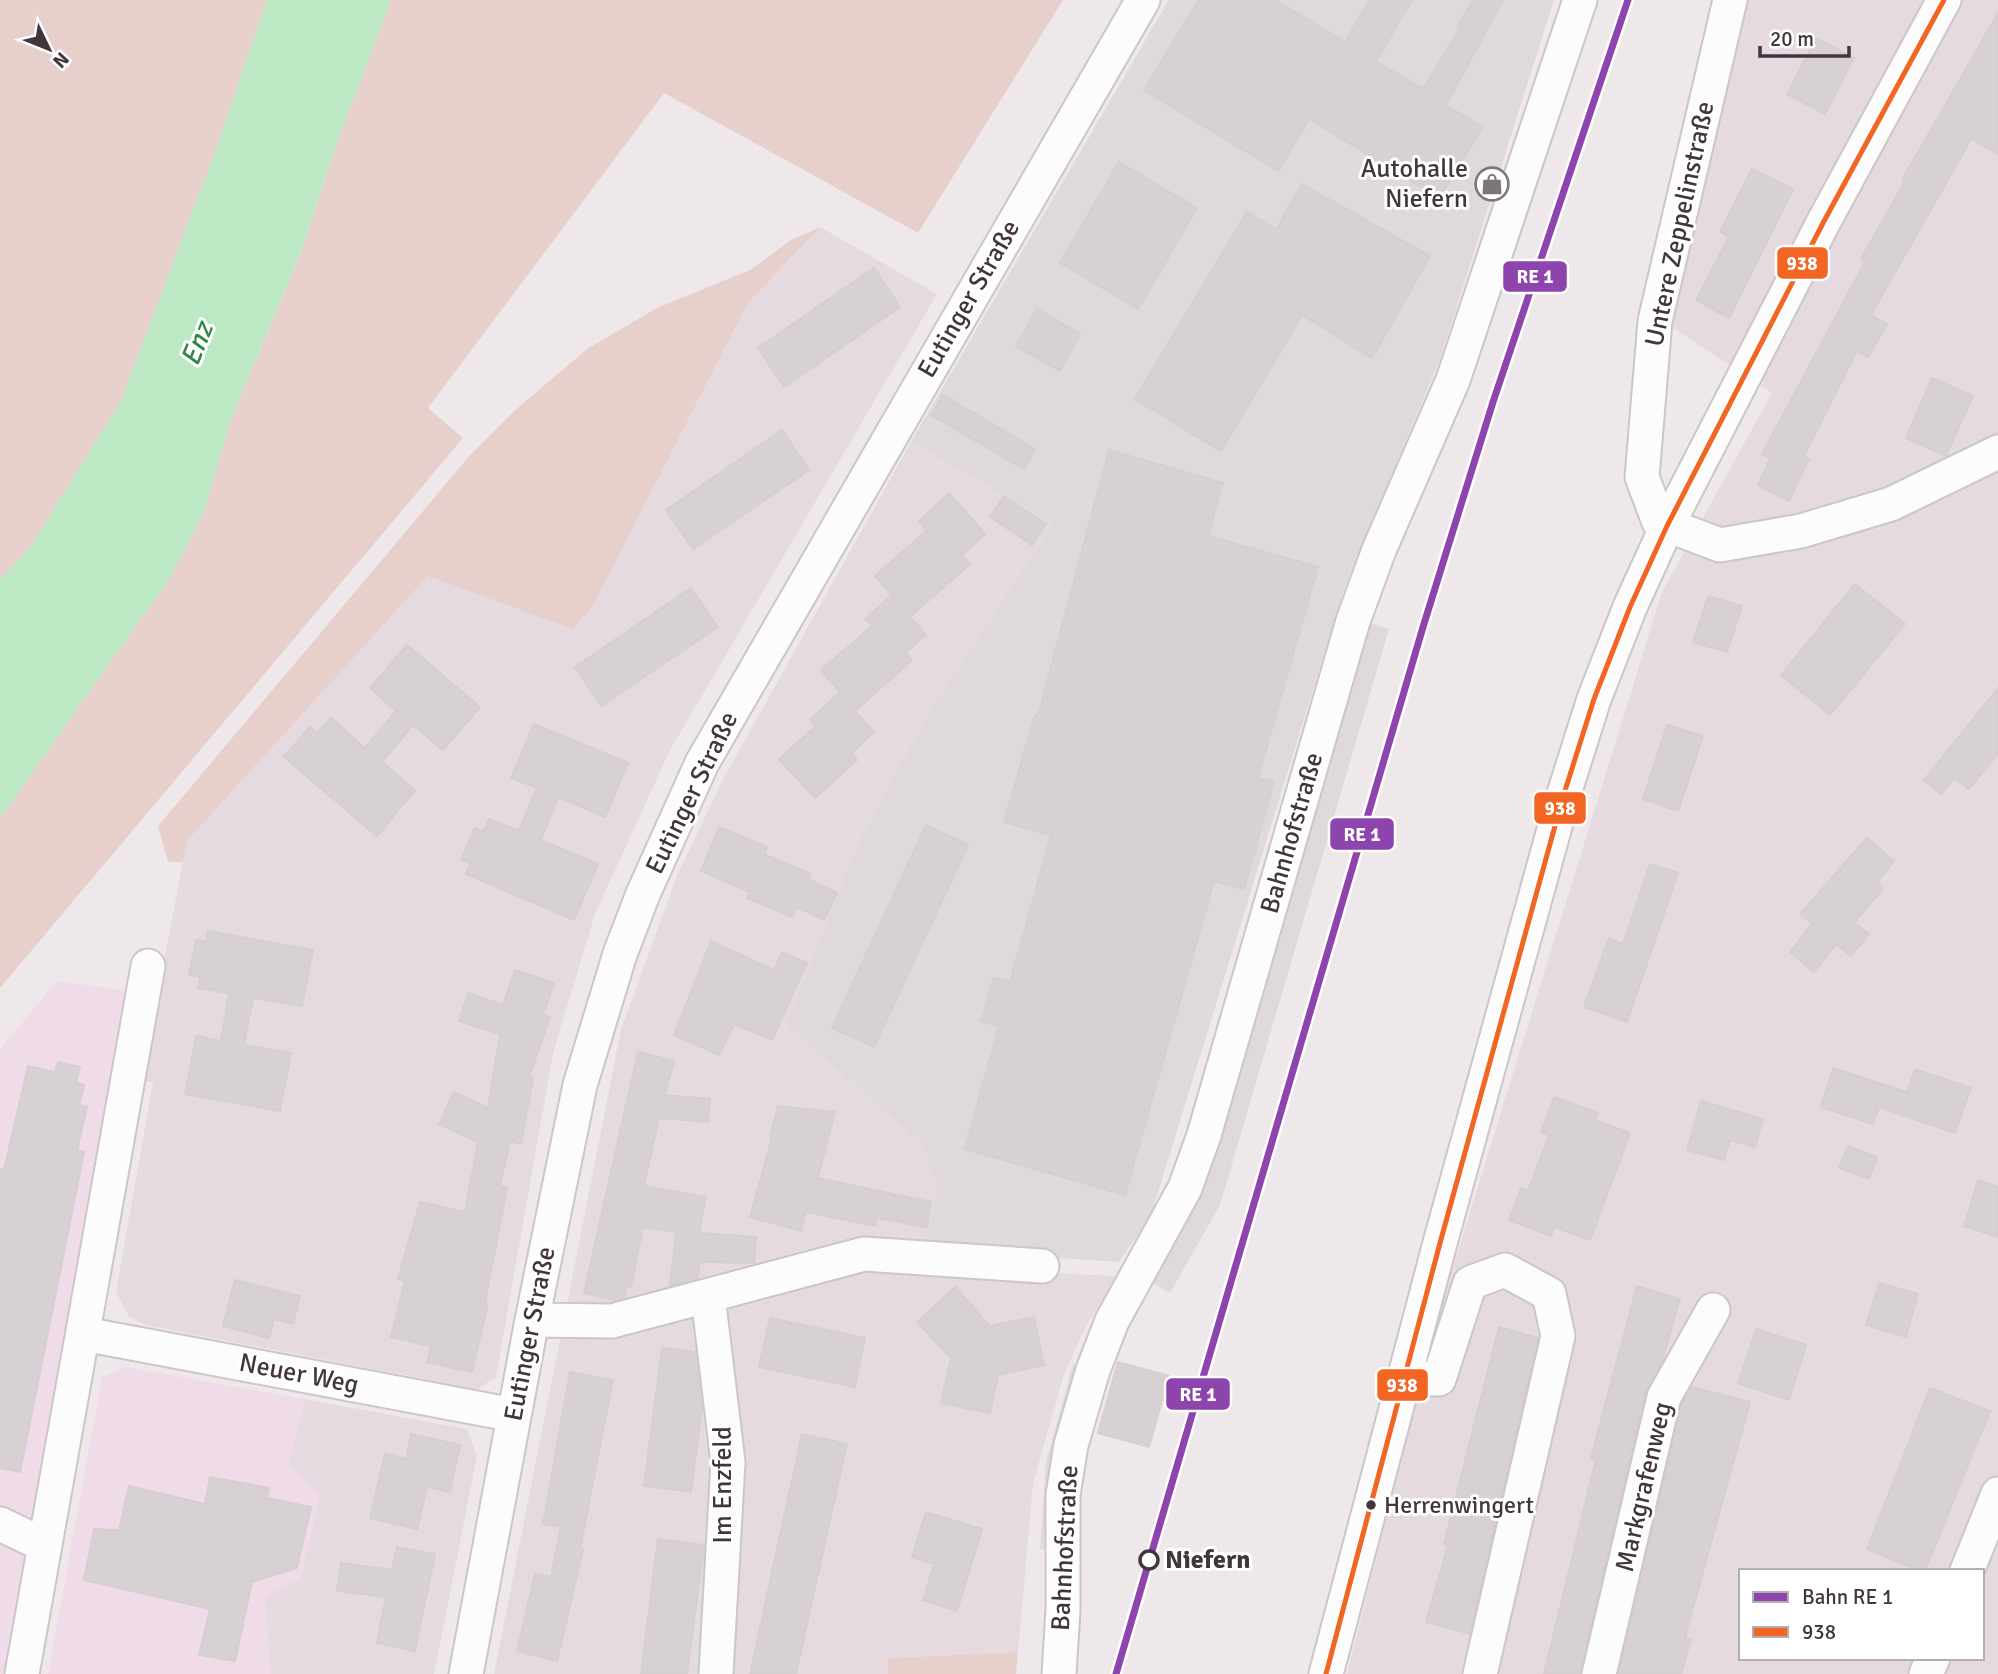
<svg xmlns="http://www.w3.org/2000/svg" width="1998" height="1674" viewBox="0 0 1998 1674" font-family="Signika,sans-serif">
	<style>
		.residential { fill: #e5dae0; fill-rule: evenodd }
		.commercial { fill: #f0dce8 }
		.industrial { fill: #dfd8dc }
		.green { fill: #e7d0cc }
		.parking { fill: #dfd9dc }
		.water { fill: #bce8c4 }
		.building { fill: #d7d1d4; stroke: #d6ced2; stroke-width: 2 }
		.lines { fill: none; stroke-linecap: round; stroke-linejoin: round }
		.minor-casing { stroke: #ccc6c9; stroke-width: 37 }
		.minor { stroke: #fcfcfc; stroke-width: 33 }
		.bus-1-casing { stroke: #fff; stroke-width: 10 }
		.bus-1 { stroke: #f26522; stroke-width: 5 }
		.rail-1-casing { stroke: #fff; stroke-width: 12 }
		.rail-1 { stroke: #8e44ad; stroke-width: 7 }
		.bus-dot { fill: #42353d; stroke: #fff; stroke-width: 2.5 }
		.stop-dot { fill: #fff; stroke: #42353d; stroke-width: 3.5 }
		.labels { text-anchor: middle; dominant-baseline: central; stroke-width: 6; stroke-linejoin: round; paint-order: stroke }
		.bus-label { font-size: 24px; fill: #42353d; stroke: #fff; text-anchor: start }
		.poi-label { font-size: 26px; fill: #42353d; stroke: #fff; text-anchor: end }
		.street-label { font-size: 26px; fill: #42353d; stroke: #fff }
		.stop-label { font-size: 26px; font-weight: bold; fill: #42353d; stroke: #fff; text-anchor: start }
		.water-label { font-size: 28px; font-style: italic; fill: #328644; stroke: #fff }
		.line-badge { stroke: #fff; stroke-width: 2.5 }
		.badge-label { font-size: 19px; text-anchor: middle; font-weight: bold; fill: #fff }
	</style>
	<rect width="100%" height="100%" fill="#eee8eb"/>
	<!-- residential -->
	<path class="residential" d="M 1741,0 L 1998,0 L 1998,1674 L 1347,1674 L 1434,1329 L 1662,592 L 1772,393 L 1661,320 ZM 1741,1571 L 1982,1571 L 1982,1658 L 1741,1658 Z
		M 820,227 L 937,294 L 669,752 L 595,914 L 553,1053 L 496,1377 L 477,1389 L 145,1325 L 129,1317 L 116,1292 L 153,1082 L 141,1080 L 187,841 L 428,576 L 594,604 L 748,303 Z
		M 911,442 L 1053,524 L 931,709 L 859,841 L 786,1025 L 922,1144 L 936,1186 L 926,1249 L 918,1267 L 1117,1276 L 1086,1326 L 1064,1374 L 1033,1484 L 1018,1652 L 887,1658 L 888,1674 L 494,1674 L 621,1030 L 677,876 L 721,783 Z
		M 305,1399 L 467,1429 L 477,1456 L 434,1674 L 270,1674 L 265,1596 L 301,1578 L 288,1465 Z"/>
	<!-- commercial -->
	<path class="commercial" d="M 57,981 L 137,992 L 7,1674 L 0,1674 L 0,1049 Z
		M 125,1367 L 305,1399 L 288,1465 L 320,1495 L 301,1578 L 265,1596 L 270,1674 L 48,1674 L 102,1377 Z"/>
	<!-- industrial -->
	<path class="industrial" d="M 1169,0 L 1554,0 L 1440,359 L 1344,589 L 1151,1215 L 1119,1262 L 926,1249 L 936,1186 L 922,1144 L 786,1025 L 859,841 L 931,709 L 1053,524 L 911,442 Z"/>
	<!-- green -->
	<path class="green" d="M 0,0 L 267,0 L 218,144 L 121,401 L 31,546 L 0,580 Z
		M 391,0 L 1063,0 L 918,233 L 664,93 L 428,408 L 463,438 L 0,988 L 0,818 L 170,578 L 205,509 L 229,424 L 302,250 L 336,145 Z
		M 820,227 L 748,303 L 594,604 L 573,629 L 428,576 L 187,841 L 183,862 L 168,862 L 158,826 L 471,454 L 513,412 L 587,349 L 657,308 L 750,270 L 791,240 Z
		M 1018,1652 L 1016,1674 L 888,1674 L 887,1658 Z"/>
	<!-- parking -->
	<path class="parking" d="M 1368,622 L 1389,629 L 1220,1205 L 1170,1293 L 1150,1281 Z
		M 1073,1364 L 1080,1366 L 1048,1548 L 1040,1549 L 1046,1462 Z"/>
	<!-- water -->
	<path class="water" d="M 267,0 L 391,0 L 336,145 L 302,249 L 229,424 L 205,509 L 170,578 L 0,818 L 0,580 L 31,546 L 121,401 L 218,144 Z"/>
	<!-- building -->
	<path class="building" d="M 1199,0 L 1275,0 L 1345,42 L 1370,0 L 1412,0 L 1376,61 L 1423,89 L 1460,29 L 1457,27 L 1473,0 L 1503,0 L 1446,105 L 1483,127 L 1439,198 L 1309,119 L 1278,171 L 1144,90 Z
		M 1998,13 L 1998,154 L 1971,139 L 1871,315 L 1887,324 L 1868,357 L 1857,351 L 1804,456 L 1809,459 L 1789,501 L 1758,485 L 1771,458 L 1762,454 L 1865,262 L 1861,259 L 1905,181 L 1902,180 Z
		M 1816,38 L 1854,58 L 1825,114 L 1787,94 Z
		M 1119,162 L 1197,208 L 1138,309 L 1060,263 Z
		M 1752,169 L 1793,189 L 1729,318 L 1696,300 L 1729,237 L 1720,232 Z
		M 1302,184 L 1430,256 L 1372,358 L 1302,315 L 1221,451 L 1135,399 L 1247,212 L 1276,230 Z
		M 874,268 L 900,307 L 784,387 L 758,348 Z
		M 1037,309 L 1080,334 L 1060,371 L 1016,346 Z
		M 1932,378 L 1973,396 L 1946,456 L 1906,438 Z
		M 943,395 L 1035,449 L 1024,469 L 931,415 Z
		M 782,430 L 809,470 L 693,549 L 666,510 Z
		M 1109,450 L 1223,483 L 1208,536 L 1318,567 L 1258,778 L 1274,782 L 1244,889 L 1214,881 L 1125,1195 L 965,1149 L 999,1026 L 981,1021 L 994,978 L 1010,982 L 1051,835 L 1004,822 L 1035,715 L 1038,716 Z
		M 949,493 L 985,534 L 962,555 L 970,564 L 910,617 L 926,635 L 906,652 L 912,660 L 855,711 L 874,732 L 852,753 L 857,760 L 815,798 L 779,759 L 816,726 L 810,720 L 840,692 L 821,670 L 872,626 L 865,619 L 892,595 L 875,576 L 927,530 L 919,521 Z
		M 1004,496 L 1046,524 L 1032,545 L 990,517 Z
		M 1855,584 L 1905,624 L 1830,715 L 1781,675 Z
		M 691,588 L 718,627 L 601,706 L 575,667 Z
		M 1708,596 L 1742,606 L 1727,652 L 1693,642 Z
		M 407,645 L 480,707 L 443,750 L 413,725 L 382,762 L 415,790 L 377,836 L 284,757 L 310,727 L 317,733 L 331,718 L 365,748 L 396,711 L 370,688 Z
		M 1998,688 L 1998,754 L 1969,789 L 1954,778 L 1941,794 L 1924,780 Z
		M 534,724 L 628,763 L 605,817 L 558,797 L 541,840 L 598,864 L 574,920 L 466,874 L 470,863 L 461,860 L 475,828 L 484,831 L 489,819 L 519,831 L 537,788 L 511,778 Z
		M 1667,725 L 1703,736 L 1678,811 L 1643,799 Z
		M 926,825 L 968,845 L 874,1047 L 832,1028 Z
		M 719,827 L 767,847 L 764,854 L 811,874 L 808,879 L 837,893 L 824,920 L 797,907 L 792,917 L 747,898 L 750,892 L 701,871 Z
		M 1867,838 L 1894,861 L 1877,882 L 1883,888 L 1854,923 L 1869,934 L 1851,956 L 1836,944 L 1814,972 L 1790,952 L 1812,924 L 1800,914 Z
		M 1650,864 L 1678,873 L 1627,1022 L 1584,1007 L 1609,938 L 1623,944 Z
		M 208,931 L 313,950 L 302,1006 L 253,998 L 244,1045 L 291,1053 L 280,1111 L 185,1094 L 196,1036 L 221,1041 L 229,993 L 198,988 L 200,977 L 189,975 L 196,940 L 206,942 Z
		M 711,941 L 774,970 L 782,952 L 807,963 L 772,1040 L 734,1024 L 719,1055 L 674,1035 Z
		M 515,970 L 554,983 L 543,1015 L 550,1017 L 529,1077 L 533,1078 L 521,1144 L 510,1141 L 500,1186 L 507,1188 L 485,1302 L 488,1303 L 472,1372 L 427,1362 L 431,1346 L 391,1337 L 405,1281 L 398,1279 L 420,1202 L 465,1212 L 478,1142 L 439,1124 L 454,1092 L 488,1108 L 500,1034 L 459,1021 L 468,993 L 503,1005 Z
		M 638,1052 L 674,1061 L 665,1095 L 710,1099 L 708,1122 L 659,1118 L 644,1186 L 706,1197 L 699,1233 L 756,1237 L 754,1263 L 699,1262 L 698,1278 L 670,1286 L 676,1232 L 643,1227 L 631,1287 L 626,1287 L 624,1298 L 616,1300 L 584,1293 Z
		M 58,1062 L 80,1067 L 76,1083 L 84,1085 L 79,1105 L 87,1107 L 77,1150 L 84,1152 L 20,1472 L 0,1468 L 0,1169 L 4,1170 L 28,1066 L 55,1072 Z
		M 1833,1068 L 1907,1092 L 1915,1069 L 1971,1088 L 1955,1133 L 1879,1107 L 1873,1124 L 1821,1107 Z
		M 1554,1097 L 1598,1113 L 1595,1120 L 1630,1133 L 1590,1240 L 1554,1227 L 1551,1236 L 1509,1220 L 1521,1188 L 1528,1191 L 1549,1135 L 1541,1132 Z
		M 1701,1101 L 1763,1119 L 1755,1147 L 1730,1140 L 1724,1160 L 1687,1150 Z
		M 778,1106 L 835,1112 L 818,1178 L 931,1202 L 927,1227 L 877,1218 L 875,1226 L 806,1212 L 801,1231 L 750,1217 L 772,1138 L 770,1137 Z
		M 1848,1146 L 1877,1157 L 1869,1179 L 1839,1168 Z
		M 1978,1180 L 1998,1187 L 1998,1237 L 1964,1226 Z
		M 235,1280 L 300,1296 L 293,1324 L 274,1319 L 269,1338 L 223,1326 Z
		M 1879,1283 L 1918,1294 L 1906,1337 L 1866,1325 Z
		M 1637,1286 L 1680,1299 L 1662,1361 L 1645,1393 L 1580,1674 L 1544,1674 L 1596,1459 L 1591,1458 Z
		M 955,1287 L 990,1326 L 1034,1317 L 1044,1365 L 998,1375 L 990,1413 L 941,1403 L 951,1358 L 917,1322 Z
		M 770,1318 L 865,1338 L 855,1387 L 759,1367 Z
		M 1499,1327 L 1538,1338 L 1470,1634 L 1426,1622 L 1448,1545 L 1444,1544 Z
		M 1756,1329 L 1806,1345 L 1789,1400 L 1738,1383 Z
		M 662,1348 L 695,1352 L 702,1408 L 691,1492 L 644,1486 Z
		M 1118,1362 L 1169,1376 L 1149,1447 L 1098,1433 Z
		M 570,1372 L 613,1380 L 580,1549 L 583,1550 L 557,1661 L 517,1651 L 535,1574 L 551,1577 L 561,1527 L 543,1524 Z
		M 1692,1387 L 1750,1402 L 1685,1637 L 1691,1639 L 1681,1674 L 1619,1674 L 1682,1404 Z
		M 1930,1388 L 1990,1411 L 1925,1571 L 1920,1571 L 1867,1549 Z
		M 411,1434 L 460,1445 L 450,1492 L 427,1487 L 417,1529 L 370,1518 L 385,1454 L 406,1459 Z
		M 802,1434 L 847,1444 L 813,1597 L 796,1674 L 750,1674 Z
		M 210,1477 L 269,1488 L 267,1498 L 311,1507 L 297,1568 L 252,1582 L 235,1661 L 199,1655 L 210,1609 L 84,1580 L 94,1529 L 119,1530 L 129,1486 L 205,1504 Z
		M 926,1512 L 982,1529 L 957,1611 L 923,1600 L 934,1564 L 912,1557 Z
		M 658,1539 L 704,1545 L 687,1674 L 641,1674 Z
		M 397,1547 L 435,1554 L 415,1651 L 377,1643 L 386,1597 L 337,1591 L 341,1563 L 392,1570 Z"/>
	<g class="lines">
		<defs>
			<path id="minor" d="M 1730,0 L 1655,321 L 1642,477 L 1659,522 L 1720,545 L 1801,531 L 1891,504 L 1998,452
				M 708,1296 L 728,1462 L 716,1674
				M 532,1320 L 612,1321 L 864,1254 L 1042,1266
				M 84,1334 L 514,1415
				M 1403,1378 L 1439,1379 L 1470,1283 L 1505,1270 L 1549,1294 L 1558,1336 L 1480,1674
				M 0,1524 L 44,1545
				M 1967,1571 L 1998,1494
				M 22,1674 L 148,966
				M 466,1674 L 532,1320 L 580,1085 L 620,954 L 643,894 L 702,763 L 1143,0
				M 1059,1674 L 1063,1610 L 1063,1495 L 1071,1445 L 1093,1370 L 1112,1321 L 1185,1188 L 1204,1135 L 1353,621 L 1379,550 L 1453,380 L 1580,0
				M 1326,1674 L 1440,1243 L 1563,797 L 1594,699 L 1630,607 L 1667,526 L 1823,223 L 1944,0
				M 1599,1674 L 1664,1397 L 1713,1310
				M 1926,1674 L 1933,1658"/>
		</defs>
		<!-- minor casing -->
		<use href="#minor" class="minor-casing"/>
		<!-- minor -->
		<use href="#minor" class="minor"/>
		<defs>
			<path id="bus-1" d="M 1326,1674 L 1440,1243 L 1563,797 L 1594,699 L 1630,607 L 1667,526 L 1823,223 L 1944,0"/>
		</defs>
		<!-- bus-1 casing -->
		<use href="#bus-1" class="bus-1-casing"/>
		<!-- bus-1 -->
		<use href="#bus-1" class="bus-1"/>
		<defs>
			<path id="rail-1" d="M 1116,1674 L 1423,627 L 1493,402 L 1628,0"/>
		</defs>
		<!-- rail-1 casing -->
		<use href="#rail-1" class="rail-1-casing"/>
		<!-- rail-1 -->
		<use href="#rail-1" class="rail-1"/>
	</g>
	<!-- icons -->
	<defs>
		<symbol id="shop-ring" viewBox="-11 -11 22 22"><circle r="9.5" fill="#fff" stroke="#7e747a" stroke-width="1.5"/><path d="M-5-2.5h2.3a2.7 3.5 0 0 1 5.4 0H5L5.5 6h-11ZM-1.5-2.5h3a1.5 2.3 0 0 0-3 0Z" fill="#7e747a"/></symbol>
	</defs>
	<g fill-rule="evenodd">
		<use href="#shop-ring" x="1473" y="165" width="38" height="38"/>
	</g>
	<!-- markers -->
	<circle class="bus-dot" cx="1371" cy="1505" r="6"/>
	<circle class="stop-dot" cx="1149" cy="1560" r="9"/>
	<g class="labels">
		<!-- bus labels -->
		<g class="bus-label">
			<text x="1384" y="1505">Herrenwingert</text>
		</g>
		<!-- poi labels -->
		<g class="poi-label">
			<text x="1468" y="169">Autohalle<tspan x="1468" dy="30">Niefern</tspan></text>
		</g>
		<!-- street labels -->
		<g class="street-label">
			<text transform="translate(1680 224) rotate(-78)">Untere Zeppelinstraße</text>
			<text transform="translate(969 299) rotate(-60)">Eutinger Straße</text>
			<text transform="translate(692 793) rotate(-64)">Eutinger Straße</text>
			<text transform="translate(1292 833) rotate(-74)">Bahnhofstraße</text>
			<text transform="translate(530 1334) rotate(-79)">Eutinger Straße</text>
			<text transform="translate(299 1374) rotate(11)">Neuer Weg</text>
			<text transform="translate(723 1485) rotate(-90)">Im Enzfeld</text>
			<text transform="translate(1644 1487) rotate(-77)">Markgrafenweg</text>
			<text transform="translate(1065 1548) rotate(-87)">Bahnhofstraße</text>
		</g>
		<!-- stop labels -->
		<g class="stop-label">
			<text x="1165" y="1560">Niefern</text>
		</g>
		<!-- water labels -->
		<g class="water-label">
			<text transform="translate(197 344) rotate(-68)">Enz</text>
		</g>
	</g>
	<g class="line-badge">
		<rect x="1776" y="246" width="53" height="34" rx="7" fill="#f26522"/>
		<rect x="1502" y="260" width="66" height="33" rx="7" fill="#8e44ad"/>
		<rect x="1533" y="791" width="54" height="34" rx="7" fill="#f26522"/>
		<rect x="1329" y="817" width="66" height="34" rx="7" fill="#8e44ad"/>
		<rect x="1376" y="1368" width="53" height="34" rx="7" fill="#f26522"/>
		<rect x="1165" y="1377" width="66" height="34" rx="7" fill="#8e44ad"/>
	</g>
	<g class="badge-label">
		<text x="1802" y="270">938</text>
		<text x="1535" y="283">RE 1</text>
		<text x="1560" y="815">938</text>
		<text x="1362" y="841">RE 1</text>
		<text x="1402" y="1392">938</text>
		<text x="1198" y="1401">RE 1</text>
	</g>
	<!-- legend -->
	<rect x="1739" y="1569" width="245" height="91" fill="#ffffff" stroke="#b3aeb1" stroke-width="2"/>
	<rect x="1753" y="1592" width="35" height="10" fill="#8e44ad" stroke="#b3aeb1" stroke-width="2"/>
	<text x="1802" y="1604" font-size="21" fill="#42353d">Bahn RE 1</text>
	<rect x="1753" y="1627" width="35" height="10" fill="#f26522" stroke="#b3aeb1" stroke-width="2"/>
	<text x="1802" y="1639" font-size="21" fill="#42353d">938</text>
	<!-- north arrow -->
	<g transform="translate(49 49) rotate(133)" stroke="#ffffff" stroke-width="5" paint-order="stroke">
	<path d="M0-5L12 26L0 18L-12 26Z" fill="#42353d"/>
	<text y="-10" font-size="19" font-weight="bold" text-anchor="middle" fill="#42353d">N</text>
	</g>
	<!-- scale -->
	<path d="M1760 46v10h89v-10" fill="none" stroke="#42353d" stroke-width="3.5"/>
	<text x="1770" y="46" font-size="21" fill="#42353d" stroke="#ffffff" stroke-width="5" paint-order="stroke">20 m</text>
</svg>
